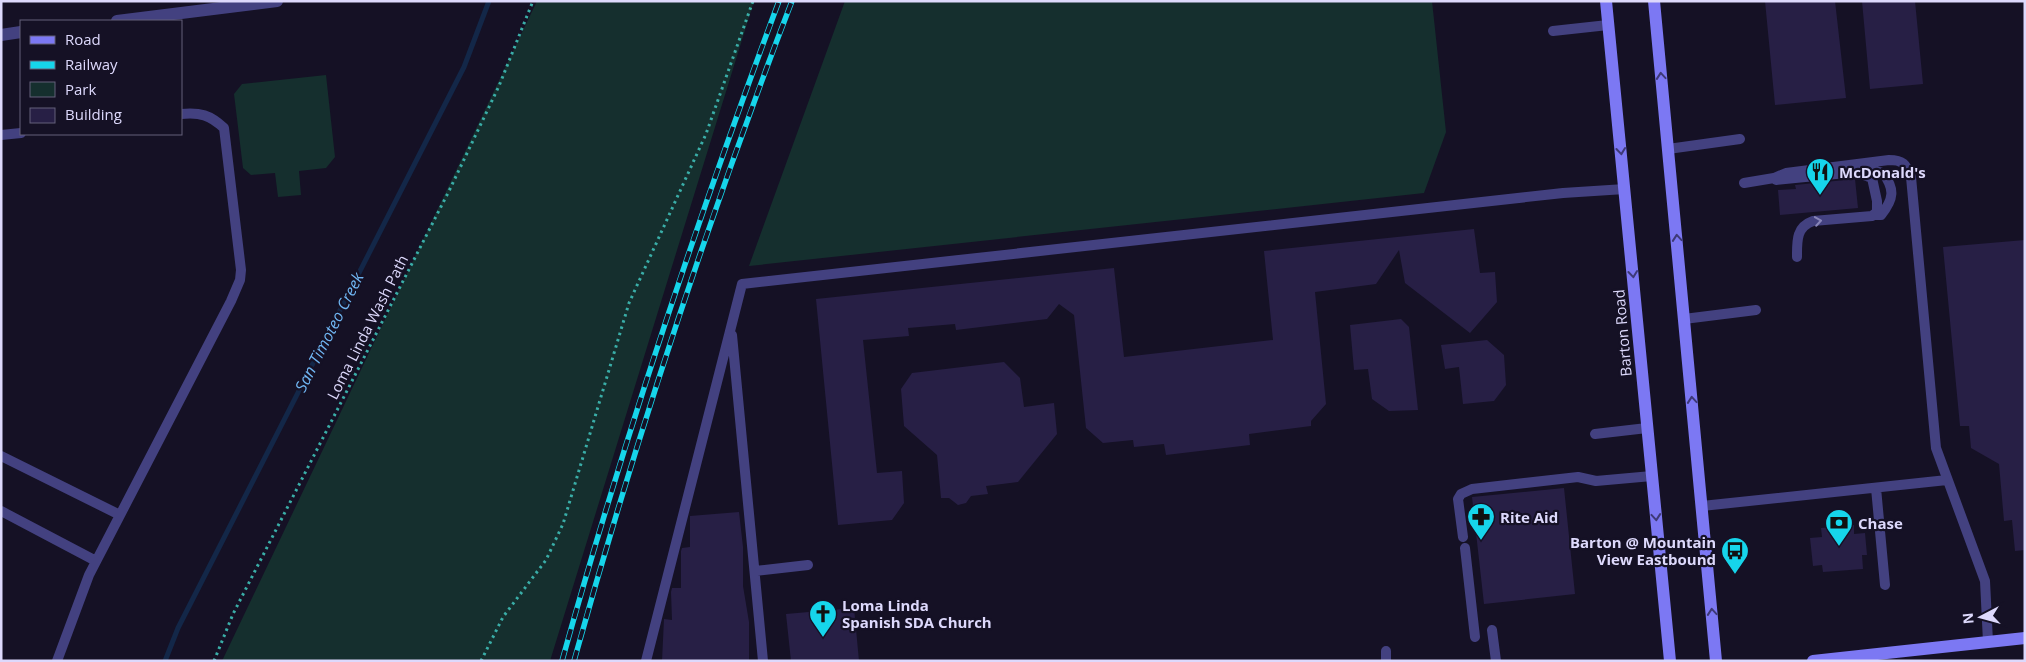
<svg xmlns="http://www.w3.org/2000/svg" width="2026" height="662" viewBox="0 0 2026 662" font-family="'Open Sans',sans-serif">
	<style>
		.green { fill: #152f2e }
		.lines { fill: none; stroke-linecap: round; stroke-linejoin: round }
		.stream { stroke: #132748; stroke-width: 5 }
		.building { fill: #271f45 }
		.path { stroke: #3aaea8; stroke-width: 3; stroke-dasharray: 2.5 4; stroke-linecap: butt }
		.lane { stroke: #434180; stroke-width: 10 }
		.street { stroke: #434180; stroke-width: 12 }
		.secondary { stroke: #7c78f3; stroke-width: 12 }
		.rail-casing { stroke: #16d5eb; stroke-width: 5.5 }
		.rail { stroke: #151125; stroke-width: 4; stroke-dasharray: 11; stroke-linecap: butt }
		.oneway { stroke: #3e3a77 }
		.oneway2 { stroke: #8885b8 }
		.labels { text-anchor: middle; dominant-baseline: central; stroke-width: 4.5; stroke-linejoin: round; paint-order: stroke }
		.poi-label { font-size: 15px; font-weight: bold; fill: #ddd9fc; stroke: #151125; text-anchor: start }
		.street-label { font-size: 15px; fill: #ddd9fc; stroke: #151125 }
		.water-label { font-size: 16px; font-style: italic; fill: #70b6f3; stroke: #151125 }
	</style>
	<rect width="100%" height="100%" fill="#151125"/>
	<!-- green -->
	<path class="green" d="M 537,1 L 754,1 L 550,661 L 222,661 Z
		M 845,1 L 1432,1 L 1446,132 L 1424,193 L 749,266 Z
		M 326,75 L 335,157 L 326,168 L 299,171 L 301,195 L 278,197 L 275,173 L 251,175 L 243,168 L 234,94 L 242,84 Z"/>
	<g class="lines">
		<!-- stream -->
		<path class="stream" d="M 165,661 L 178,628 L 464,67 L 489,1"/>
	</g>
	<!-- building -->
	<path class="building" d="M 1765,1 L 1835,1 L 1846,98 L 1775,105 Z
		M 1862,1 L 1915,1 L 1923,84 L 1870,89 Z
		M 1855,179 L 1858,208 L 1780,215 L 1778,190 L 1796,189 L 1795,185 Z
		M 1474,229 L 1480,273 L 1495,272 L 1497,302 L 1470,333 L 1405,283 L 1399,250 L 1376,284 L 1315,292 L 1326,404 L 1311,421 L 1311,426 L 1249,434 L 1250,445 L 1166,455 L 1164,444 L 1134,447 L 1133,440 L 1103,443 L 1086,428 L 1074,315 L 1059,304 L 1047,319 L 956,330 L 955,324 L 908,328 L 909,336 L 863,340 L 877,473 L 902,471 L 904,503 L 892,520 L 838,525 L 816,299 L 1114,268 L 1124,357 L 1273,340 L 1264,251 Z
		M 2025,240 L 2025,550 L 2015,551 L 2012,520 L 2004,521 L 1999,464 L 1971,448 L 1969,426 L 1960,426 L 1943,247 Z
		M 1401,319 L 1409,327 L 1418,410 L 1389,411 L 1372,399 L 1368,369 L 1354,370 L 1350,325 Z
		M 1487,340 L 1504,355 L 1506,385 L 1494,401 L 1463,404 L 1459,367 L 1445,369 L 1441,345 Z
		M 1004,362 L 1020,378 L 1024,407 L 1054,403 L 1057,434 L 1018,482 L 986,486 L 988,494 L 971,496 L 966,503 L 958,505 L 949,498 L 941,498 L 937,455 L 904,426 L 901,389 L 912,373 Z
		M 1564,488 L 1575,594 L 1484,604 L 1472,497 Z
		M 739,512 L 743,547 L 743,586 L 749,622 L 749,661 L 662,661 L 664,619 L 672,620 L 671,592 L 672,588 L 681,588 L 681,551 L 682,548 L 690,547 L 690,516 Z
		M 1854,525 L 1854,534 L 1865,533 L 1867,555 L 1862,555 L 1863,569 L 1823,572 L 1822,565 L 1813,566 L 1810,538 L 1822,537 L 1821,528 Z
		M 854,608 L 859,661 L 791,661 L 786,614 Z"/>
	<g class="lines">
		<!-- path -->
		<path class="path" d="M 214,661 L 233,614 L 449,191 L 499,86 L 533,1
			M 481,661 L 503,617 L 546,560 L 563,524 L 629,303 L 706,134 L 753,1"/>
		<!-- lane -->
		<path class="lane" d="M 1553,31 L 1608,25
			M 1,135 L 21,133
			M 1668,149 L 1740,139
			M 1860,172 L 1872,170 L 1883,173 C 1895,189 1894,199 1881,215 L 1873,215
			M 1776,180 L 1856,172 L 1872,178 L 1877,201 L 1877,212 L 1872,216 L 1813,221 C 1796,227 1797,241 1797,257
			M 1744,183 L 1774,178 L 1786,173 L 1889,160 C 1903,160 1906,164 1911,177 L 1936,448 L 1985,581 L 1988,642
			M 1684,319 L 1756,310
			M 732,335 L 763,661
			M 1595,434 L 1647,428
			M 1,456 L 120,515
			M 1876,488 L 1885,585
			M 1702,506 L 1947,480
			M 1,511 L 96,561
			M 1463,537 L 1458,499 L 1461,494 L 1472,489 L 1578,477 L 1596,481 L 1652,476
			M 1465,548 L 1475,637
			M 755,571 L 808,565
			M 1492,630 L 1496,661
			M 1386,651 L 1386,661
			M 57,661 L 89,575 L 231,301 L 240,280 L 241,270 L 224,128 C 210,115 200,112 181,114
			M 646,661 L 742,284 L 1563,193 L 1625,189"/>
		<!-- street -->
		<path class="street" d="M 117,21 L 277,1
			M 1,35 L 21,32"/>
		<!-- secondary -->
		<path class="secondary" d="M 1606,1 L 1670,661
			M 1654,1 L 1716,661
			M 1813,661 L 2025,638"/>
		<defs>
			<path id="rail" d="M 562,661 C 624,438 698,218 779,1
				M 574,661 C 636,438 709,217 792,1"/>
		</defs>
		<!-- rail casing -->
		<use href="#rail" class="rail-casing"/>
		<!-- rail -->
		<use href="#rail" class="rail"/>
	</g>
	<!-- one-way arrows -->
	<defs><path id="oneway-chevron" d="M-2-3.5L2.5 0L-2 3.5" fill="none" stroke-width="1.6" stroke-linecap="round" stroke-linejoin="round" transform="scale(1.25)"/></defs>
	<g class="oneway">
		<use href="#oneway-chevron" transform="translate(1661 76) rotate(-95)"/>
		<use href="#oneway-chevron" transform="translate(1621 151) rotate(84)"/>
		<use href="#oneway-chevron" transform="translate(1677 238) rotate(-95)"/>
		<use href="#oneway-chevron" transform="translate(1633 274) rotate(84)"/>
		<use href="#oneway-chevron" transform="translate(1692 400) rotate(-95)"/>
		<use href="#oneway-chevron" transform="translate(1656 517) rotate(85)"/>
		<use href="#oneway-chevron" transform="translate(1712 612) rotate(-95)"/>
	</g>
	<use class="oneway2" href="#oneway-chevron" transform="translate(1818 221) rotate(-9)"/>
	<!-- icons -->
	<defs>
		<symbol id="restaurant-pin" viewBox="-11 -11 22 30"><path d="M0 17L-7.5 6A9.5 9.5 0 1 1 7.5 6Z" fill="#16d5eb" stroke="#151125"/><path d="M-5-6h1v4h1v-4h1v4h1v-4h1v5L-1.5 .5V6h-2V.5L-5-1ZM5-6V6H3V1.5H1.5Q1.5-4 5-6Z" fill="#111"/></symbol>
		<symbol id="pharmacy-pin" viewBox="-11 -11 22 30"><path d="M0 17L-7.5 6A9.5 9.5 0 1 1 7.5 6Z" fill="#16d5eb" stroke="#151125"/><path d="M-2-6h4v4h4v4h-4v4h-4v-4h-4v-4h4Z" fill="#111"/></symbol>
		<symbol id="bank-pin" viewBox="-11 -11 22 30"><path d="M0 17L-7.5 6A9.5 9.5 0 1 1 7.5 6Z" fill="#16d5eb" stroke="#151125"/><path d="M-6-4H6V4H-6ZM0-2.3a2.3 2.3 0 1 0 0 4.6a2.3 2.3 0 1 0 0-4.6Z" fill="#111"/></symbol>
		<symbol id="bus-pin" viewBox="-11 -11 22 30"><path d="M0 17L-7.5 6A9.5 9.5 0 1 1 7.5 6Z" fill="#16d5eb" stroke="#151125"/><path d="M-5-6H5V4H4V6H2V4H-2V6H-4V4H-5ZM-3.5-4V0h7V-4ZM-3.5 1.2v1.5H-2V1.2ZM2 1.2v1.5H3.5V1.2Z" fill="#111"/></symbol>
		<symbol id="church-pin" viewBox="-11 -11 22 30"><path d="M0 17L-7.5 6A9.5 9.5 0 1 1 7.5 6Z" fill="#16d5eb" stroke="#151125"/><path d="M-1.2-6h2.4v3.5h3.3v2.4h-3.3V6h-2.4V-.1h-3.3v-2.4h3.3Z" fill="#111"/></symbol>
	</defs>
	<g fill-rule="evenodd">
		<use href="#restaurant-pin" x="1804" y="156" width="32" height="43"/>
		<use href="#pharmacy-pin" x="1465" y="501" width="32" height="43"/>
		<use href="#bank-pin" x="1823" y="507" width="32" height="43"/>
		<use href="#bus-pin" x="1719" y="535" width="32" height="43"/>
		<use href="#church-pin" x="807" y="598" width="32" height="43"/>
	</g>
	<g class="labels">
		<!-- poi labels -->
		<g class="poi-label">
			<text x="1839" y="172">McDonald's</text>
			<text x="1500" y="517">Rite Aid</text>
			<text x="1858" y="523">Chase</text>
			<text x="1716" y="542" text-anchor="end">Barton @ Mountain<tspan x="1716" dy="17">View Eastbound</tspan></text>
			<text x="842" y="605">Loma Linda<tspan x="842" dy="17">Spanish SDA Church</tspan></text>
		</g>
		<!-- street labels -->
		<g class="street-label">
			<text transform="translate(367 327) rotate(-63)">Loma Linda Wash Path</text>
			<text transform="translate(1622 333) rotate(-95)">Barton Road</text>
		</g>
		<!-- water labels -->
		<g class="water-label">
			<text transform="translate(329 332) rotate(-63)">San Timoteo Creek</text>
		</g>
	</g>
	<!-- border -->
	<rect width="2026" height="662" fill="none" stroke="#ddd9fc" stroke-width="5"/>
	<!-- legend -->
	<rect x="20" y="20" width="162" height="115" fill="#151125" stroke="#65617b"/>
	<rect x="30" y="36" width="25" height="8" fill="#7c78f3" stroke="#65617b"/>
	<text x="65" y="45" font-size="15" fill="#ddd9fc">Road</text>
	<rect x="30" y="61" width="25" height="8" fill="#16d5eb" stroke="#65617b"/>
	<text x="65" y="70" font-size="15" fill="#ddd9fc">Railway</text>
	<rect x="30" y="82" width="25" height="15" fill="#152f2e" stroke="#65617b"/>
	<text x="65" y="95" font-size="15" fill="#ddd9fc">Park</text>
	<rect x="30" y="108" width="25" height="15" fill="#271f45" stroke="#65617b"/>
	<text x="65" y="120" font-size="15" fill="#ddd9fc">Building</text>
	<!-- north arrow -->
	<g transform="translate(1981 617) rotate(264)" stroke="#151125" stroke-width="4" paint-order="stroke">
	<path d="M0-4L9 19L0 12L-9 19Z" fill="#ddd9fc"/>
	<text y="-8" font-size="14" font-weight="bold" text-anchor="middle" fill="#ddd9fc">N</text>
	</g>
</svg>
